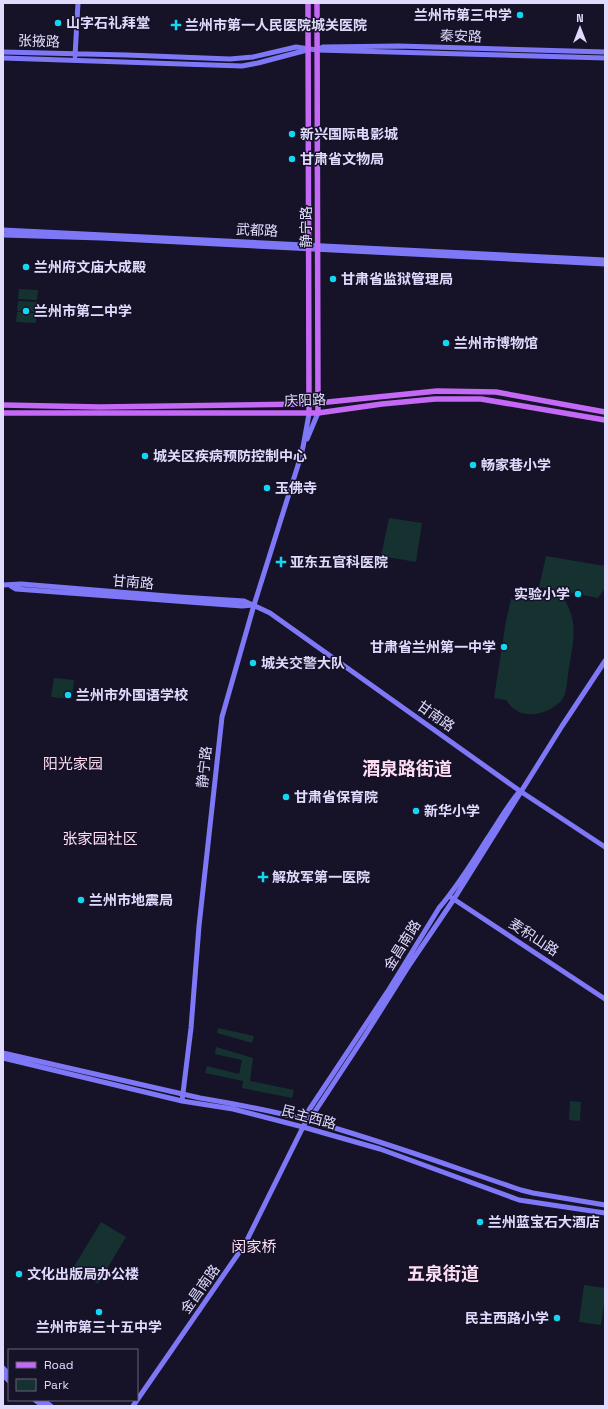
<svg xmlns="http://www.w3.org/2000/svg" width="608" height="1409" viewBox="0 0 608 1409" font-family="'Space Grotesk','Noto Sans SC',sans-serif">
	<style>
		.green { fill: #153231 }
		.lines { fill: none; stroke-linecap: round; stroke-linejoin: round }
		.secondary { stroke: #7e78f7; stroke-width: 5 }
		.primary { stroke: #c469f6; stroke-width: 5.5 }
		.poi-dot { fill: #13d6f1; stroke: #161228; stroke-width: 1.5 }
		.labels { text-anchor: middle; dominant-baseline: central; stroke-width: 3; stroke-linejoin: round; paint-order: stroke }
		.poi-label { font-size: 14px; font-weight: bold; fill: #e0dbfd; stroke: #161228; text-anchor: start }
		.street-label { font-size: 14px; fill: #e0dbfd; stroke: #161228 }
		.neighbourhood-label { font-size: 15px; fill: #fdddf1; stroke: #161228 }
		.district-label { font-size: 18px; font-weight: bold; fill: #fdddf1; stroke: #161228 }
	</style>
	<rect width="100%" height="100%" fill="#161228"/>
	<!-- green -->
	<path class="green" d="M 19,289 L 38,290 L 37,300 L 18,299 Z
		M 18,301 L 37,302 L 36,312 L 17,311 Z
		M 17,312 L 36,313 L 36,323 L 16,322 Z
		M 389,518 L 422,523 L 416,562 L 381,556 Z
		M 546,556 L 605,566 L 605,588 L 598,598 L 539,587 Z
		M 536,593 L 564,599 C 580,623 572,647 568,674 C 567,681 567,692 563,698 C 554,712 528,720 514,709 C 511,707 508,703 506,700 L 494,698 L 506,621 L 511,599 C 519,601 530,600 536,593 Z
		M 54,678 L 74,680 L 72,699 L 51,697 Z
		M 218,1028 L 254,1036 L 252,1043 L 217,1033 Z
		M 216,1047 L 253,1058 L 250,1081 L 294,1090 L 292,1098 L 242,1088 L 243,1081 L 205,1073 L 207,1066 L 239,1074 L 242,1060 L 215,1054 Z
		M 570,1101 L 581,1102 L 580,1121 L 569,1120 Z
		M 101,1222 L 126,1237 L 98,1284 L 73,1268 Z
		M 584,1285 L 605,1288 L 605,1297 L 601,1325 L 579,1322 Z"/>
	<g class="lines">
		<!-- secondary -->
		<path class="secondary" d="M 317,50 L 323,47 L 399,46 L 605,52
			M 3,52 L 127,55 L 230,59 L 253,57 L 296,47 L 317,50 L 605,58
			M 75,56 L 78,3
			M 3,58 L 242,66 L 258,63 L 307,50
			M 3,230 L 605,260
			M 3,235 L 101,238 L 605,264
			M 307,439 L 318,413
			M 3,585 L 21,584 L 180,597 L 244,601 L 270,613 L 520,791 L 605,847
			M 11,586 L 16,589 L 242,606 L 253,605
			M 452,898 L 605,999
			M 3,1053 L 200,1098 C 236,1104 272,1111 307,1120 C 380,1140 450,1166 521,1190 L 533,1193 L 605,1205
			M 3,1058 L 182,1101 L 233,1109 L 303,1127 L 380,1149 L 519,1200 L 605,1213
			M 182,1101 L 191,1028 L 199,926 L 222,717 L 254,605 L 299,462 L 303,447 L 309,414
			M 309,1115 L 314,1113 L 364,1037 L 410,964 L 454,899 L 562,726 L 605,661
			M 3,1368 L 9,1374
			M 3,1375 L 9,1381
			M 35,1400 L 43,1406
			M 43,1400 L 51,1406
			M 133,1406 L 245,1244 L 309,1115 L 309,1110 L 388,991 L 439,908 C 457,887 472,863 487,839 C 498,823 507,806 520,791"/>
		<!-- primary -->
		<path class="primary" d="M 308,3 L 309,414
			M 317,3 L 318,413
			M 3,405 L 100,407 L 308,404 L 437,391 L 496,392 L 605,412
			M 3,413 L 318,413 L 382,404 L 435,399 L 481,399 L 605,420"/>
	</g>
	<!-- markers -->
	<g class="poi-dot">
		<circle cx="520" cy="15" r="4"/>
		<circle cx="58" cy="23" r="4"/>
		<path d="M174 19h4v4h4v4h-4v4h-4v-4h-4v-4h4z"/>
		<circle cx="292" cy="134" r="4"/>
		<circle cx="292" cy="159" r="4"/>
		<circle cx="26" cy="267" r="4"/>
		<circle cx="333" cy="279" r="4"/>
		<circle cx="26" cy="311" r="4"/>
		<circle cx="446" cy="343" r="4"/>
		<circle cx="145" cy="456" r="4"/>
		<circle cx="473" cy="465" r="4"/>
		<circle cx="267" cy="488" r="4"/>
		<path d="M279 556h4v4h4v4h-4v4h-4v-4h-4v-4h4z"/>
		<circle cx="578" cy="594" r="4"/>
		<circle cx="504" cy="647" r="4"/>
		<circle cx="253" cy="663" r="4"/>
		<circle cx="68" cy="695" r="4"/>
		<circle cx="286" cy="797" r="4"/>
		<circle cx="416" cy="811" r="4"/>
		<path d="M261 871h4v4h4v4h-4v4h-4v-4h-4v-4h4z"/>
		<circle cx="81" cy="900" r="4"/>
		<circle cx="480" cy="1222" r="4"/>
		<circle cx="19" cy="1274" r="4"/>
		<circle cx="99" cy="1312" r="4"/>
		<circle cx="557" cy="1318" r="4"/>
	</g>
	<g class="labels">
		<!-- poi labels -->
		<g class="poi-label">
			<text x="512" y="15" text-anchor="end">兰州市第三中学</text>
			<text x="66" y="23">山字石礼拜堂</text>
			<text x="185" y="25">兰州市第一人民医院城关医院</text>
			<text x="300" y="134">新兴国际电影城</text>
			<text x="300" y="159">甘肃省文物局</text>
			<text x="34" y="267">兰州府文庙大成殿</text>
			<text x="341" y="279">甘肃省监狱管理局</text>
			<text x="34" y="311">兰州市第二中学</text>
			<text x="454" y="343">兰州市博物馆</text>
			<text x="153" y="456">城关区疾病预防控制中心</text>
			<text x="481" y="465">畅家巷小学</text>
			<text x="275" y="488">玉佛寺</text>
			<text x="290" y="562">亚东五官科医院</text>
			<text x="570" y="594" text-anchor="end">实验小学</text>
			<text x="496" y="647" text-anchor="end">甘肃省兰州第一中学</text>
			<text x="261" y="663">城关交警大队</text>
			<text x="76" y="695">兰州市外国语学校</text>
			<text x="294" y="797">甘肃省保育院</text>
			<text x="424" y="811">新华小学</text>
			<text x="272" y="877">解放军第一医院</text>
			<text x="89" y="900">兰州市地震局</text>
			<text x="488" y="1222">兰州蓝宝石大酒店</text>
			<text x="27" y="1274">文化出版局办公楼</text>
			<text x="549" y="1318" text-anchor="end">民主西路小学</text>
			<text x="99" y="1327" text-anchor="middle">兰州市第三十五中学</text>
		</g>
		<!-- street labels -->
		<g class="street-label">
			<text transform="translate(461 36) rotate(2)">秦安路</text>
			<text transform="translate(39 41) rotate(2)">张掖路</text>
			<text transform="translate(306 227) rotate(-90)">静宁路</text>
			<text transform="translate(257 230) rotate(3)">武都路</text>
			<text transform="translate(305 400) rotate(-2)">庆阳路</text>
			<text transform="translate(133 582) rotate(5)">甘南路</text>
			<text transform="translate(436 716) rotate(35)">甘南路</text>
			<text transform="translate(204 767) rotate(-84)">静宁路</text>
			<text transform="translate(534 937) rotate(33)">麦积山路</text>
			<text transform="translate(402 945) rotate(-58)">金昌南路</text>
			<text transform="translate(309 1117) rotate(15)">民主西路</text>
			<text transform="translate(200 1289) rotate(-55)">金昌南路</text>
		</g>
		<!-- neighbourhood labels -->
		<g class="neighbourhood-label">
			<text x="73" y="763">阳光家园</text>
			<text x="100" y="838">张家园社区</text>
			<text x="254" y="1246">闵家桥</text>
		</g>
		<!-- district labels -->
		<g class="district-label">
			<text x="407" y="768">酒泉路街道</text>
			<text x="443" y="1273">五泉街道</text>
		</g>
	</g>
	<!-- border -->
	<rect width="608" height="1409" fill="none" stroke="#e0dbfd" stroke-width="8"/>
	<!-- legend -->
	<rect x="8" y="1349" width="130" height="52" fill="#161228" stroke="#67627d"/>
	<rect x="16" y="1362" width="20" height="6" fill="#c469f6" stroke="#67627d"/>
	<text x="44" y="1369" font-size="12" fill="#e0dbfd">Road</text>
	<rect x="16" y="1379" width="20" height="12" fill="#153231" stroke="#67627d"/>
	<text x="44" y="1389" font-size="12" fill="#e0dbfd">Park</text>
	<!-- north arrow -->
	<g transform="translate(580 28)" stroke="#161228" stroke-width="3" paint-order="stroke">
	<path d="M0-3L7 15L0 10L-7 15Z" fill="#e0dbfd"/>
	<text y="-6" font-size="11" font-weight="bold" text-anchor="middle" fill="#e0dbfd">N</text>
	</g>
</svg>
